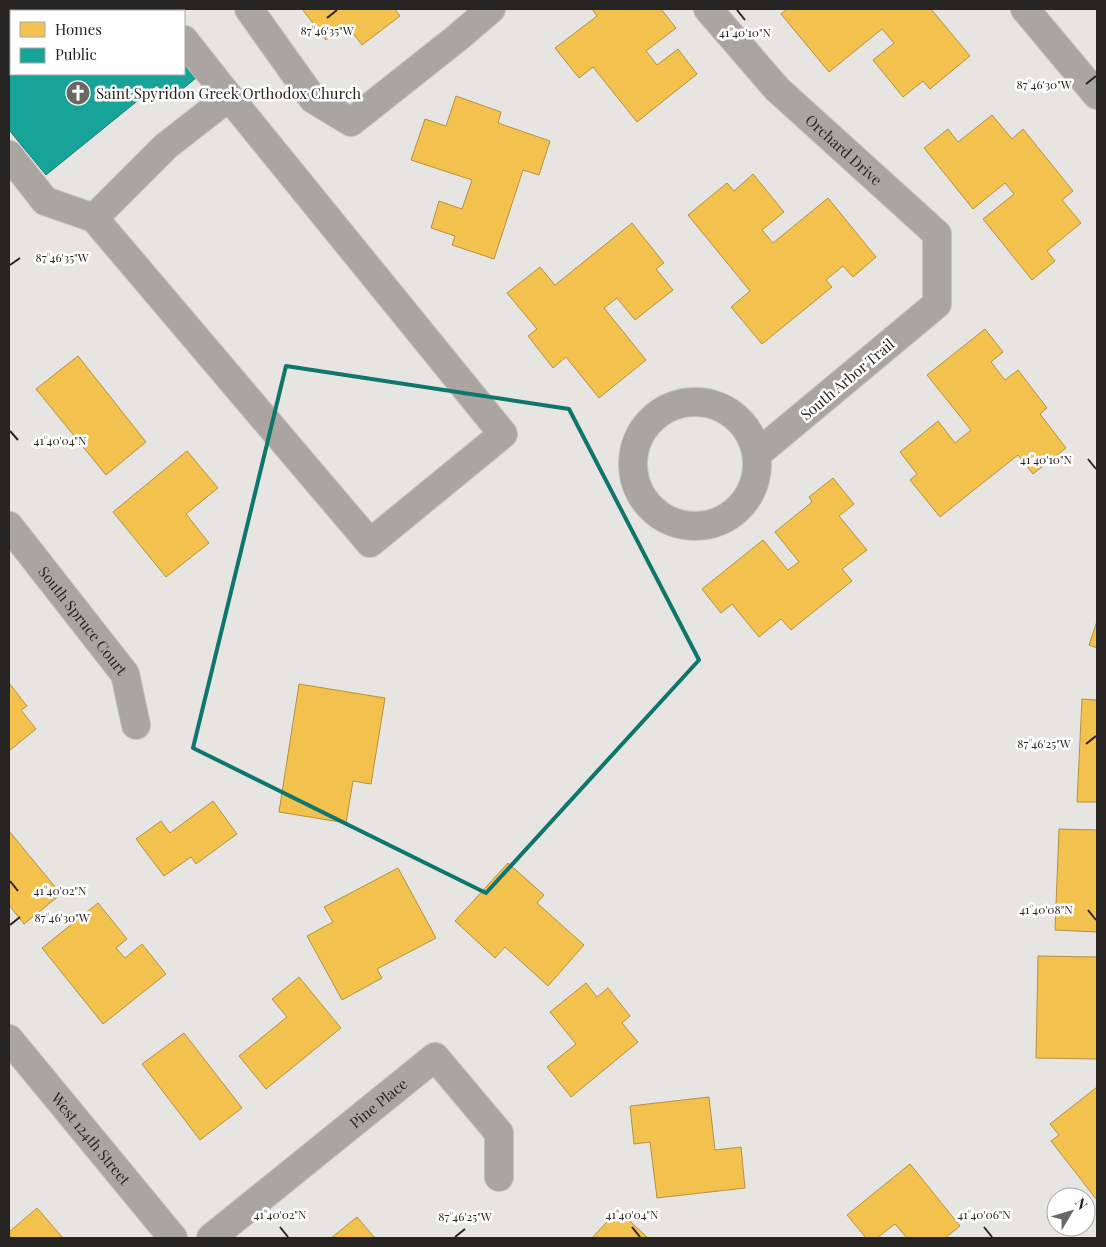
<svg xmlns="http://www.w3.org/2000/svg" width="1106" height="1247" viewBox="0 0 1106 1247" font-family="'Playfair Display',serif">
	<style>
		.homes { fill: #f2c14e; stroke: #b59241 }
		.public { fill: #17a398; stroke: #1c7d75 }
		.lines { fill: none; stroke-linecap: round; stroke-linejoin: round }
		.minor-casing { stroke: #c3c2c0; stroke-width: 30 }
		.minor { stroke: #aba5a2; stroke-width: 28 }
		.marked { fill: none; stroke: #0f766e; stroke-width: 4; stroke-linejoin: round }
		.ticks { fill: none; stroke: #262422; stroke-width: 2 }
		.labels { text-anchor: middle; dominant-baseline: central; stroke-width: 5; stroke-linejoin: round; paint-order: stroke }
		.poi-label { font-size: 15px; fill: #262422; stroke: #fff; text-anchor: start }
		.street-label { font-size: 15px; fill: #262422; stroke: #fff }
		.ticks-label { font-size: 12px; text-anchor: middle; fill: #262422; stroke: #fff; stroke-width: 5; stroke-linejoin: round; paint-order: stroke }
	</style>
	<rect width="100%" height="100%" fill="#e7e5e2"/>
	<!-- homes -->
	<path class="homes" d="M 302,9 L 395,9 L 400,16 L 362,45 L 346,24 L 326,40 Z
		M 592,9 L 627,9 L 628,10 L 630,9 L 661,9 L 676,28 L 646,51 L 657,65 L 678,49 L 697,74 L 637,122 L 593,67 L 579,78 L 555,48 L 597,16 Z
		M 787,9 L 931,9 L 970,56 L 930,89 L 923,81 L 903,97 L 873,60 L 894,43 L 882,29 L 829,72 L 781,14 Z
		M 456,96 L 501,112 L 498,123 L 550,141 L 539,175 L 523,170 L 494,259 L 452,245 L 455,236 L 431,228 L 439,201 L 462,209 L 472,180 L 411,160 L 425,119 L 446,126 Z
		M 992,115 L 1012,139 L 1023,129 L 1073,191 L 1062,200 L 1081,223 L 1047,251 L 1055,261 L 1032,280 L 983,219 L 1014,194 L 1005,183 L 973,209 L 924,148 L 948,129 L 958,142 Z
		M 753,174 L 784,212 L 762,230 L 773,243 L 828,198 L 876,257 L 853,277 L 843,266 L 826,280 L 832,287 L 762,344 L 731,307 L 750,291 L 688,215 L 727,183 L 734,191 Z
		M 632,223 L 664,263 L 656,269 L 673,290 L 635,320 L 617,298 L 604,308 L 646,360 L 599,398 L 566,357 L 553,368 L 528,336 L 537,329 L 507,293 L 540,267 L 555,285 Z
		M 985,329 L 1003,352 L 991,362 L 1005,380 L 1018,370 L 1047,408 L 1040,414 L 1066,448 L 1033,474 L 1018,455 L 940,517 L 910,480 L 917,474 L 900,452 L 938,421 L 955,443 L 971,430 L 927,375 Z
		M 78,356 L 146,442 L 106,475 L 36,389 Z
		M 187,451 L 218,488 L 186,514 L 209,543 L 166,577 L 113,512 Z
		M 833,478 L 854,504 L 839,516 L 867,550 L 842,569 L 852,581 L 791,630 L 781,619 L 759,637 L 732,604 L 721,613 L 702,589 L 763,540 L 788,570 L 799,562 L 775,532 L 812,502 L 809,497 Z
		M 1097,621 L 1097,648 L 1089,645 Z
		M 9,683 L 27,706 L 21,710 L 36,729 L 9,751 Z
		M 299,684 L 385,698 L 371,784 L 353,781 L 346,823 L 279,812 Z
		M 1082,699 L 1097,700 L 1097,802 L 1077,802 Z
		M 213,801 L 237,834 L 196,864 L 191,857 L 164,876 L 136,839 L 161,821 L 170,833 Z
		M 1059,829 L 1097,830 L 1097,932 L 1055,930 Z
		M 9,831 L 61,894 L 24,924 L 9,905 Z
		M 508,863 L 544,895 L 537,903 L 584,945 L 548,986 L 505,947 L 495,958 L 455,921 Z
		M 398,868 L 436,938 L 377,969 L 382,978 L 342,1000 L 307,936 L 333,922 L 324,907 Z
		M 98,903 L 127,939 L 116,948 L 125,958 L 142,944 L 166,974 L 103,1024 L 42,948 Z
		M 1038,956 L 1097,957 L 1097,1059 L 1036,1058 Z
		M 299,977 L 341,1028 L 266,1089 L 239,1056 L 287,1017 L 272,999 Z
		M 586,983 L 597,997 L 608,988 L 630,1016 L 622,1023 L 638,1042 L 571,1097 L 547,1067 L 576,1044 L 550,1012 Z
		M 184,1033 L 242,1108 L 200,1140 L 142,1064 Z
		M 1097,1087 L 1097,1200 L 1051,1141 L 1059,1135 L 1050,1124 Z
		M 709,1097 L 715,1150 L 741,1147 L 745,1188 L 657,1198 L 650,1142 L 634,1144 L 630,1106 Z
		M 910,1164 L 960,1226 L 945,1238 L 907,1238 L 895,1224 L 877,1238 L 866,1238 L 847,1215 Z
		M 37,1208 L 63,1238 L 9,1238 L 9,1232 Z
		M 618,1210 L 648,1238 L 592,1238 Z
		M 357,1217 L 375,1238 L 331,1238 Z"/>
	<!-- public -->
	<path class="public" d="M 9,9 L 140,9 L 142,11 L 11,11 L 11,74 L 184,74 L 184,63 L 196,78 L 169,100 L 157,85 L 46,175 L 9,130 Z"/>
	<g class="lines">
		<defs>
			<g id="minor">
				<path d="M 159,9 L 161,11"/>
				<path d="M 249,9 L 313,99 L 351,122 L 457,38 L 491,9"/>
				<path id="s1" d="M 708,9 L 777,89 L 937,234 L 937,304 L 757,454"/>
				<path d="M 1025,9 L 1097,95"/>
				<path d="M 9,155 L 45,201 L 94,218 L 370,543 L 503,434 L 229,97"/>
				<path d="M 94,218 L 166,146 L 229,97 L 184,40"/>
				<circle cx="695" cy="464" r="62"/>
				<path id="s2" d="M 9,526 L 125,674 L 136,725"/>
				<path id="s3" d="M 9,1039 L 173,1238"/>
				<path id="s4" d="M 211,1238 L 435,1057 L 499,1133 L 499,1177"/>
			</g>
		</defs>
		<!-- minor casing -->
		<use href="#minor" class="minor-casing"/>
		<!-- minor -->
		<use href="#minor" class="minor"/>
	</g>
	<!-- marked area -->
	<path class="marked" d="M 286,366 L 569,409 L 699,660 L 486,893 L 193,748 Z"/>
	<!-- ticks -->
	<path class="ticks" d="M 737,10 L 745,20M 327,18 L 337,10M 1086,84 L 1096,76M 10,265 L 20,258M 10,431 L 18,440M 1088,459 L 1096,469M 1086,744 L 1096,736M 10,881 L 18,891M 1088,910 L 1096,920M 10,925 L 20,917M 280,1227 L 288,1237M 632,1227 L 640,1237M 984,1227 L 992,1237M 455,1237 L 465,1229"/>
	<!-- icons -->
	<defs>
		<symbol id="church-disc" viewBox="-11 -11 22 22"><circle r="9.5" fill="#6a6865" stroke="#fff"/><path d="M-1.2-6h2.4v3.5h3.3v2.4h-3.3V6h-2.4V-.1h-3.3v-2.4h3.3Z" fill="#fff"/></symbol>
	</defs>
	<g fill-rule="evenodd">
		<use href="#church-disc" x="64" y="79" width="28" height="28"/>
	</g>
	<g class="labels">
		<!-- poi labels -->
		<g class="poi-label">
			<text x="96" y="93">Saint Spyridon Greek Orthodox Church</text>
		</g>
		<!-- street labels -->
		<g class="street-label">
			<text stroke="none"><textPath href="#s1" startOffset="196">Orchard Drive</textPath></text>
			<text transform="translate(847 379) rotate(-40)">South Arbor Trail</text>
			<text stroke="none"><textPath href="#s2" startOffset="120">South Spruce Court</textPath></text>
			<text stroke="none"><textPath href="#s4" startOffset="215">Pine Place</textPath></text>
			<text stroke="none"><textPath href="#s3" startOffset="129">West 124th Street</textPath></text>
		</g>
	</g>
	<g class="ticks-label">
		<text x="327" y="35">87°46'35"W</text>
		<text x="745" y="37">41°40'10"N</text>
		<text x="1044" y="89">87°46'30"W</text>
		<text x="62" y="262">87°46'35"W</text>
		<text x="60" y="445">41°40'04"N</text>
		<text x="1046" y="464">41°40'10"N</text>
		<text x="1044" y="748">87°46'25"W</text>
		<text x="60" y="895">41°40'02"N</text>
		<text x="1046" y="914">41°40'08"N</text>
		<text x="62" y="922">87°46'30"W</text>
		<text x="280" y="1219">41°40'02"N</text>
		<text x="632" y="1219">41°40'04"N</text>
		<text x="984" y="1219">41°40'06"N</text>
		<text x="465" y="1221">87°46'25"W</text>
	</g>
	<!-- border -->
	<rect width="1106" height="1247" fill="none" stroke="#262422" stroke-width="20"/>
	<!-- legend -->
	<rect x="10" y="10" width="175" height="65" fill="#ffffff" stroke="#a8a7a7"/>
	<rect x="20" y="22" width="25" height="15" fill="#f2c14e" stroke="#a8a7a7"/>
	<text x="55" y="35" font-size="15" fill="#262422">Homes</text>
	<rect x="20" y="48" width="25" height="15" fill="#17a398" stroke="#a8a7a7"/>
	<text x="55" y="60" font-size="15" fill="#262422">Public</text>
	<!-- north arrow -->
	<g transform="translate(1071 1212) rotate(52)"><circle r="24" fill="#ffffff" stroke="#a8a7a7"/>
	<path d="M0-4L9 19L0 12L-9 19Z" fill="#6a6865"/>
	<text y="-8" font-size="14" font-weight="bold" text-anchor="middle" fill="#262422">N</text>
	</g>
</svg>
